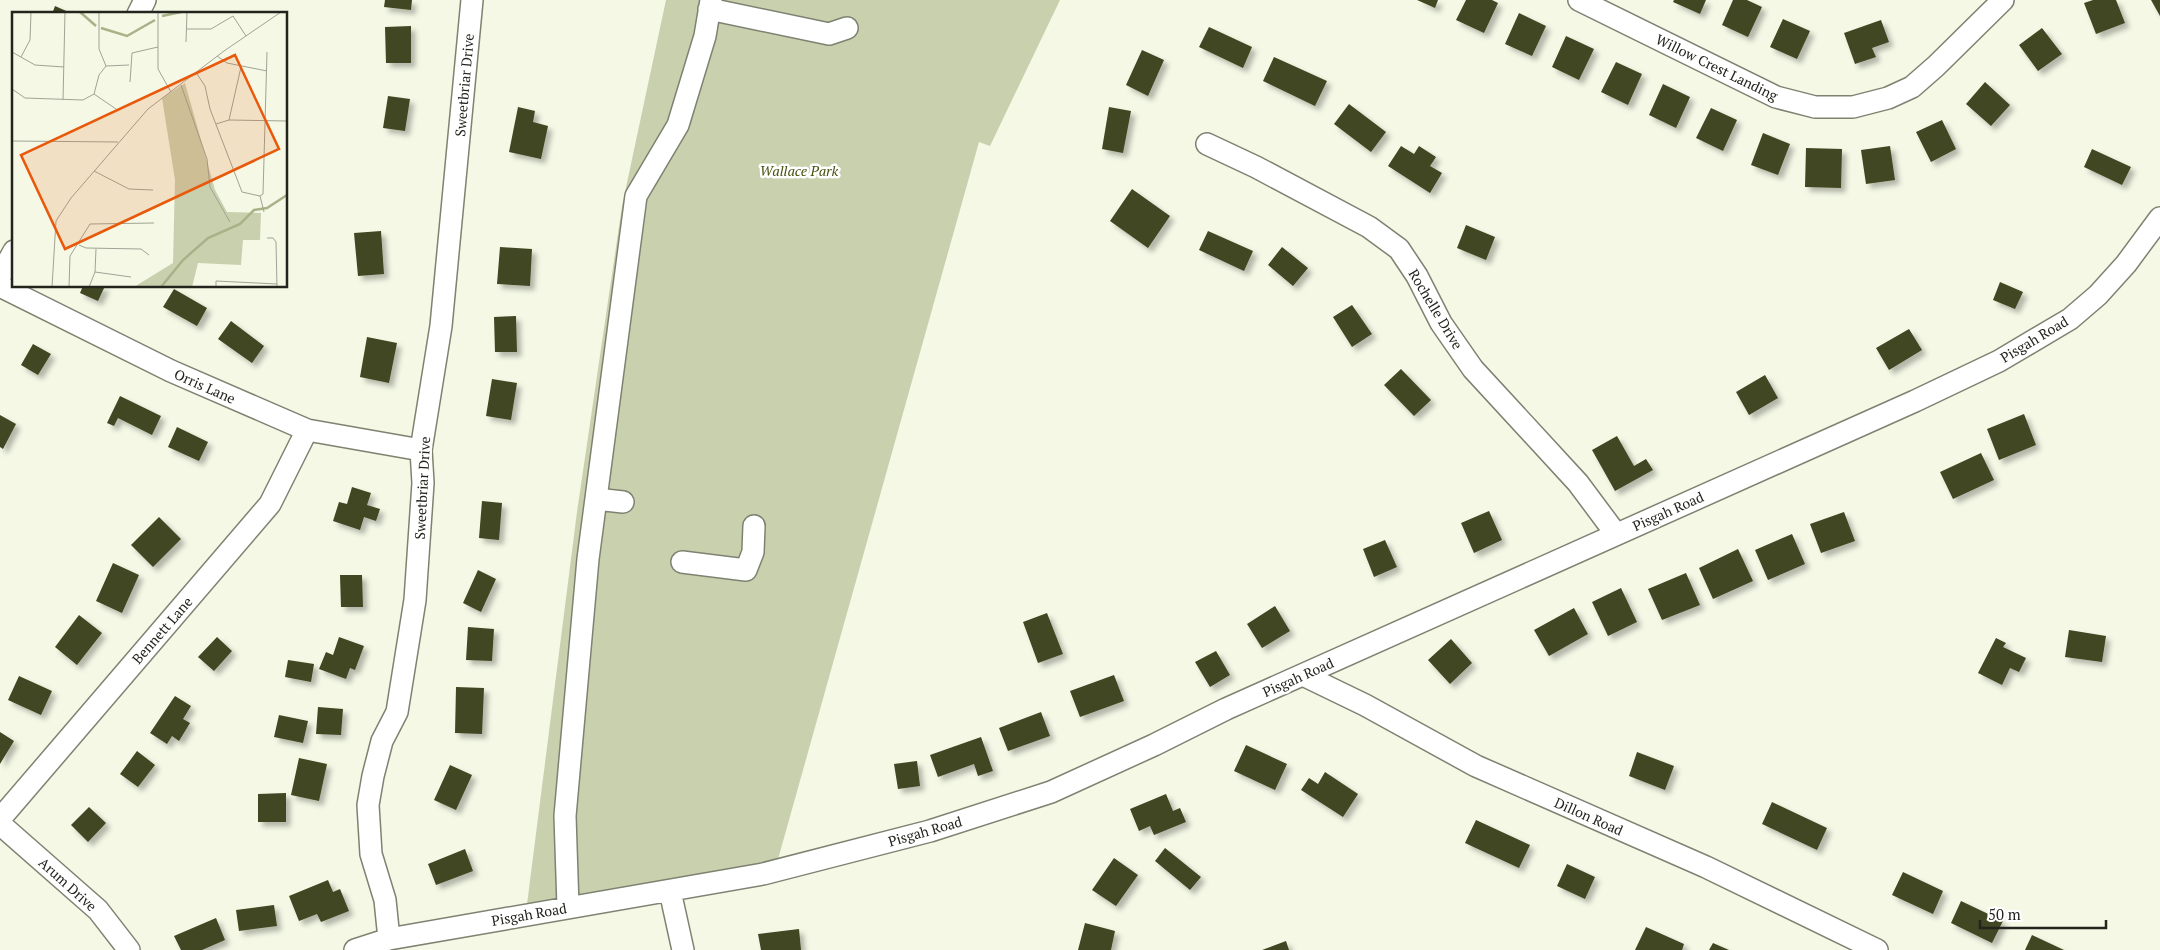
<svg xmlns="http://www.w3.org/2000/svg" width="2160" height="950" viewBox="0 0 2160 950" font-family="'PT Serif',serif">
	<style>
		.green { fill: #c9d0ae }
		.building { fill: #404621; filter: url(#shadow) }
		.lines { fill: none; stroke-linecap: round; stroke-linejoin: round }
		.minor-casing { stroke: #7e8271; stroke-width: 24 }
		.minor { stroke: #fff; stroke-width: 21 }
		.labels { text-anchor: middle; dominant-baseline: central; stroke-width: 5; stroke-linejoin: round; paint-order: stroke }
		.street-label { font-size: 14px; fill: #22241d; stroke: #fff }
		.park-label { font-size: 14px; font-style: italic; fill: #48510e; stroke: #fff }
		.inset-river { fill: none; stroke: #a9b188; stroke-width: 2.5 }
		.inset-road { fill: none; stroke: #a0a395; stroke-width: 1 }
		.view { fill: #e8590c; fill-opacity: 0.15; stroke: #e8590c; stroke-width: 2.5 }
		.inset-edge { fill: none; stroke: #22241d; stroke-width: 2.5 }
	</style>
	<defs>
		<filter id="shadow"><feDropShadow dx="4.5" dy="4.5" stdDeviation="2.5" flood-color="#0004"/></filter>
	</defs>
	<rect width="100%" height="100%" fill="#f4f8e5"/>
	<!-- green -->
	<path class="green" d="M 666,0 L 1060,0 L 990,146 L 979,142 L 775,870 L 526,912 L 577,512 L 622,206 Z"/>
	<!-- building -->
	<path class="building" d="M 385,0 L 412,0 L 411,10 L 384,7 Z
		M 1417,0 L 1438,0 L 1435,8 Z
		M 1466,0 L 1492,0 L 1498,3 L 1484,33 L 1456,20 Z
		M 1674,0 L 1706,0 L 1700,14 L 1673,2 Z
		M 1733,0 L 1747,0 L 1762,7 L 1748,37 L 1722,25 Z
		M 2093,0 L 2116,0 L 2125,23 L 2096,34 L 2084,3 Z
		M 2151,0 L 2160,0 L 2160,16 Z
		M 55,6 L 73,14 L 52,14 Z
		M 1519,13 L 1546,26 L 1532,56 L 1505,44 Z
		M 1783,19 L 1810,31 L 1797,59 L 1770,47 Z
		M 1881,20 L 1889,42 L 1872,48 L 1876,57 L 1855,64 L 1844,33 Z
		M 411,26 L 411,63 L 386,63 L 385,27 Z
		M 1209,27 L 1252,47 L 1243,68 L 1199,47 Z
		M 2042,28 L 2062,54 L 2038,71 L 2019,45 Z
		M 1566,36 L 1594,49 L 1579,80 L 1552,67 Z
		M 1142,50 L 1164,60 L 1148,96 L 1126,85 Z
		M 1274,57 L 1327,81 L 1315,106 L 1263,81 Z
		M 1616,62 L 1642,74 L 1628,105 L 1601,92 Z
		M 1985,82 L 2010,105 L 1991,126 L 1966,104 Z
		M 1663,84 L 1690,97 L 1676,128 L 1649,115 Z
		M 388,96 L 410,99 L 405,131 L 383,128 Z
		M 1349,104 L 1386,132 L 1371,152 L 1334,124 Z
		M 518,107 L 535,111 L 533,122 L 548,126 L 541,159 L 509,152 Z
		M 1109,107 L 1131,111 L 1123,153 L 1102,149 Z
		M 1711,108 L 1737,120 L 1723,151 L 1696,138 Z
		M 1942,120 L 1956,149 L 1931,162 L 1916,132 Z
		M 1763,133 L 1790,144 L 1778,175 L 1751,165 Z
		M 1401,146 L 1414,154 L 1419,146 L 1436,157 L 1430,166 L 1442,173 L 1430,193 L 1388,166 Z
		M 1890,146 L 1895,180 L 1866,184 L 1861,150 Z
		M 1806,148 L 1842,149 L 1841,188 L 1805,187 Z
		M 2092,149 L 2131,167 L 2122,185 L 2084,167 Z
		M 1132,189 L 1170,216 L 1148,248 L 1110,221 Z
		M 1466,225 L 1495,237 L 1486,260 L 1457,248 Z
		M 381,231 L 384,274 L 358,276 L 354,233 Z
		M 1208,231 L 1253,251 L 1244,271 L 1199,250 Z
		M 500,247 L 532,249 L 530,286 L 497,284 Z
		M 1282,247 L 1308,268 L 1293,286 L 1268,265 Z
		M 2000,282 L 2023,292 L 2015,309 L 1993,300 Z
		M 83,286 L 105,286 L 98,301 L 80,293 Z
		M 174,289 L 207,308 L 197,326 L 163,307 Z
		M 1352,305 L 1372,334 L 1352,347 L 1333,317 Z
		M 516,316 L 517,352 L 495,352 L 494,317 Z
		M 231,321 L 264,346 L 252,363 L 218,339 Z
		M 1909,329 L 1922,350 L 1889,370 L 1876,348 Z
		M 367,337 L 397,343 L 389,383 L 360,377 Z
		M 33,344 L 51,354 L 38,375 L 21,365 Z
		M 1401,369 L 1431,400 L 1414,416 L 1384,385 Z
		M 1765,375 L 1778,398 L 1749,415 L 1736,392 Z
		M 492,379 L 517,383 L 511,420 L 486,416 Z
		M 120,396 L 161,416 L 152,435 L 118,418 L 114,426 L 107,423 Z
		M 2024,414 L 2036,445 L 1999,460 L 1987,429 Z
		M 0,415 L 16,424 L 3,449 L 0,447 Z
		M 177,427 L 208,442 L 199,461 L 168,447 Z
		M 1617,436 L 1634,466 L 1646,459 L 1653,470 L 1615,491 L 1592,450 Z
		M 1981,453 L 1994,480 L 1953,499 L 1940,472 Z
		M 352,487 L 371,493 L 367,505 L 380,509 L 376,521 L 364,517 L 360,530 L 333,521 L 339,502 L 347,504 Z
		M 482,501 L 502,503 L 499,540 L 479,538 Z
		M 1489,511 L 1502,540 L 1474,553 L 1461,523 Z
		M 1844,512 L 1855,541 L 1821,553 L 1810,524 Z
		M 159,517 L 181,539 L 153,567 L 131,545 Z
		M 1792,534 L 1805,564 L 1768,580 L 1755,550 Z
		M 1385,540 L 1397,567 L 1374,577 L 1363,549 Z
		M 1738,549 L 1753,581 L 1713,599 L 1699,568 Z
		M 113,563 L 139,575 L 122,613 L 96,601 Z
		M 478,570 L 496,579 L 481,612 L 463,603 Z
		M 1686,573 L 1700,605 L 1662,620 L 1648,589 Z
		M 340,575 L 362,575 L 363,607 L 341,607 Z
		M 1621,588 L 1637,622 L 1608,636 L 1592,602 Z
		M 1275,606 L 1290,631 L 1262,648 L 1247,624 Z
		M 1574,608 L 1588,634 L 1549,656 L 1534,630 Z
		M 1047,613 L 1063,654 L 1038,663 L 1023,622 Z
		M 79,615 L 102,633 L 77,665 L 55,647 Z
		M 468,627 L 494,629 L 492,661 L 466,660 Z
		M 2069,630 L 2106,636 L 2102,662 L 2065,657 Z
		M 217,637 L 232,651 L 214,671 L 198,657 Z
		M 339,637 L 364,646 L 355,670 L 350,668 L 346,679 L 319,669 L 326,652 L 333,655 Z
		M 1996,638 L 2006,643 L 2003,647 L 2026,658 L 2019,672 L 2010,668 L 2002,685 L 1978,673 Z
		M 1451,639 L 1472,663 L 1450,684 L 1428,660 Z
		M 1216,651 L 1230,675 L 1210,687 L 1195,662 Z
		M 288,660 L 314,664 L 311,682 L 285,677 Z
		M 1114,675 L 1124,701 L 1080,717 L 1070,691 Z
		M 19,676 L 52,691 L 41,715 L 8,700 Z
		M 456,687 L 484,688 L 482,734 L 455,733 Z
		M 175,696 L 191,706 L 183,719 L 190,723 L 179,741 L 172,736 L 167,744 L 150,733 Z
		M 318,707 L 343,709 L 341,735 L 316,734 Z
		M 1041,712 L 1050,736 L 1008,751 L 999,728 Z
		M 279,715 L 308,721 L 303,743 L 274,737 Z
		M 0,732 L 14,741 L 0,764 Z
		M 981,737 L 993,771 L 978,776 L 974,764 L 938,777 L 930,755 Z
		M 1246,745 L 1287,764 L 1275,790 L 1234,771 Z
		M 137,751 L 155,765 L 138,787 L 120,774 Z
		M 1637,752 L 1674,766 L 1665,790 L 1629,776 Z
		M 299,758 L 327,764 L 319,801 L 291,795 Z
		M 917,761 L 920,786 L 898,789 L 894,764 Z
		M 450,765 L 472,775 L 456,810 L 434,800 Z
		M 1325,772 L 1358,794 L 1343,817 L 1301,790 L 1309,778 L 1318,784 Z
		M 286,793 L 286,822 L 258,822 L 258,794 Z
		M 1166,794 L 1173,811 L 1180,808 L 1186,822 L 1154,835 L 1150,826 L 1139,831 L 1130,809 Z
		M 1772,802 L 1827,828 L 1817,850 L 1762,824 Z
		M 89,807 L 106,823 L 88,842 L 71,825 Z
		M 1476,820 L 1530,845 L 1519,868 L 1465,843 Z
		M 1165,848 L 1201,877 L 1190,890 L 1155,861 Z
		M 465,849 L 473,871 L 436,885 L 428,864 Z
		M 1114,858 L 1138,875 L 1116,906 L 1092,890 Z
		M 1567,864 L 1595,877 L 1585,899 L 1557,886 Z
		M 1903,872 L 1943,891 L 1933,914 L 1892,895 Z
		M 328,880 L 333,892 L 340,889 L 349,911 L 321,922 L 317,914 L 299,921 L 289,896 Z
		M 1961,901 L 2003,921 L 1992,943 L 1951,923 Z
		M 274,905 L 277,926 L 239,931 L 236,910 Z
		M 216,918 L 225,940 L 202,950 L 181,950 L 174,936 Z
		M 1085,923 L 1115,931 L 1111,950 L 1078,950 Z
		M 1646,927 L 1684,944 L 1682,950 L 1635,950 Z
		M 799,929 L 801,950 L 761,950 L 758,934 Z
		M 2032,935 L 2064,950 L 2025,950 Z
		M 1286,941 L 1289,950 L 1262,950 Z
		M 1713,943 L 1729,950 L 1709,950 Z"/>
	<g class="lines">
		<defs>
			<path id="minor" d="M 1579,0 L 1776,97 L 1815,107 L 1853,107 L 1888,98 L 1912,87 L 1936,66 L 2003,0
				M 709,9 L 829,34 L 847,28
				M 138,14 L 145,0
				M 1207,144 L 1256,167 L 1369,227 L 1399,249 L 1417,276 L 1441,323 L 1473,369 L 1578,483 L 1616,534
				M 0,276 L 14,251
				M 0,286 L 171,371 L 307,430 L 421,450
				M 596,499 L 623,502
				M 682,562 L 746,570 L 753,552 L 754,526
				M 1303,675 L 1365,705 L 1476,766 L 1706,867 L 1877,950
				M 0,819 L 270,504 L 307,430
				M 0,824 L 98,910 L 129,950
				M 670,891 L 683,950
				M 568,907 L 565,816 L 588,559 L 636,196 L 678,125 L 705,36 L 711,0
				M 389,939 L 385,900 L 371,854 L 368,805 L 373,776 L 382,741 L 397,712 L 415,600 L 423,483 L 421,450 L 441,326 L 472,0
				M 355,950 L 389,939 L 763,874 L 930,831 L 1051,792 L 1154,745 L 1226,709 L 1915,401 L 1999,361 L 2070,319 L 2098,295 L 2126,264 L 2160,218"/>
		</defs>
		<!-- minor casing -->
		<use href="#minor" class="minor-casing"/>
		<!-- minor -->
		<use href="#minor" class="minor"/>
	</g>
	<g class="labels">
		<!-- street labels -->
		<g class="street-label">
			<text transform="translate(1717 67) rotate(26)">Willow Crest Landing</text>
			<text transform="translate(464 85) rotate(-85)">Sweetbriar Drive</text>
			<text transform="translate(1436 309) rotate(59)">Rochelle Drive</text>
			<text transform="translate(2034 339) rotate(-31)">Pisgah Road</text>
			<text transform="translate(205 386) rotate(24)">Orris Lane</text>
			<text transform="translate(422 488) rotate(-87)">Sweetbriar Drive</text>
			<text transform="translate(1668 511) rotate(-24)">Pisgah Road</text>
			<text transform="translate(162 630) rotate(-49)">Bennett Lane</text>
			<text transform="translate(1298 677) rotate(-24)">Pisgah Road</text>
			<text transform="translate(1589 816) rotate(24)">Dillon Road</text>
			<text transform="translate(925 831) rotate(-16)">Pisgah Road</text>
			<text transform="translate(68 884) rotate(42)">Arum Drive</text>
			<text transform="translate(529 914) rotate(-10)">Pisgah Road</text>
		</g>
		<!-- park labels -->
		<g class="park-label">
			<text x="799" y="170">Wallace Park</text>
		</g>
	</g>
	<!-- overview -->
	<g transform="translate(12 12)">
		<rect width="275" height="275" fill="#f4f8e5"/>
		<path d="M 173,71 L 203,178 L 215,200 L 249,201 L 248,228 L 231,228 L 229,253 L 186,251 L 180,275 L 122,275 L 161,251 L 163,168 L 150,86 Z" fill="#c9d0ae"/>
		<path class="inset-river" d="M 68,0 L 84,14M 150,4 L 169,0M 89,16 L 115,24 L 143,8M 149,275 L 171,248 L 196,226 L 228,212 L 242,198 L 255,196 L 275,183"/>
		<path class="inset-road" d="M 87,0 L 87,37 L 94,54M 146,0 L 146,57 L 159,80M 175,17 L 199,17 L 221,4 L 234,24M 174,30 L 175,0M 0,40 L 23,53 L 52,55M 205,44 L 215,51 L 255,59M 9,45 L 18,28 L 19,0M 185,62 L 193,74 L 198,97 L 230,180 L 248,184M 118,70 L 120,41 L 146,35M 169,73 L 195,147 L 198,175 L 218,210M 0,77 L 13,86 L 71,88 L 82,82 L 87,63 L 94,54 L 117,53M 82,82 L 104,97M 51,88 L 53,0M 217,108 L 229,55M 204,112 L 217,108 L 275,109M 0,129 L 106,130M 82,159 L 117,177 L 141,178M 252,200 L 248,184 L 251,182 L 255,40M 255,226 L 261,226 L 264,230 L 265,275M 67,233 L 74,236 L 129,237 L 137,243M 83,260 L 119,265M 40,275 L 44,209 L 59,186 L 136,97 L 212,39 L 269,0M 57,275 L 58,244 L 78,212 L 142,211M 77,275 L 83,260 L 84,237M 204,275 L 204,269 L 265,272"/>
		<path class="view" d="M 223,43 L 267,137 L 53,237 L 9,143 Z"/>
		<rect width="275" height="275" class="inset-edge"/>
	</g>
	<!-- scale -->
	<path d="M1980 920v8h126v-8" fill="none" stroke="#22241d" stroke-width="2.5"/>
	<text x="1988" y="920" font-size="15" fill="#22241d" stroke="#ffffff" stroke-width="4" paint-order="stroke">50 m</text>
</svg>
